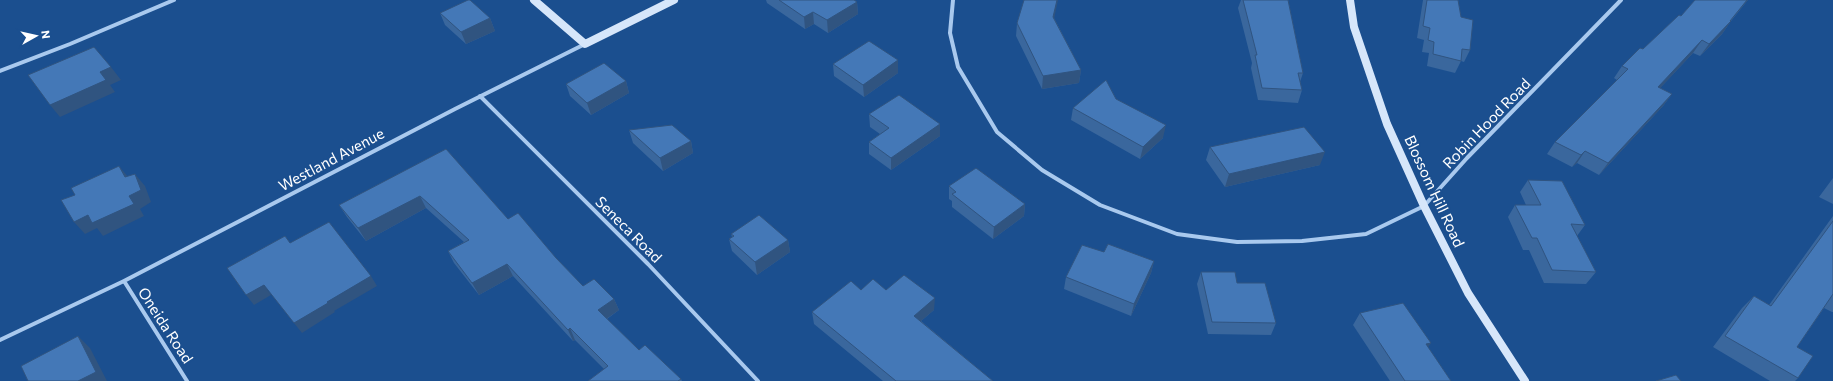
<svg xmlns="http://www.w3.org/2000/svg" width="1833" height="381" viewBox="0 0 1833 381" font-family="Commissioner,sans-serif">
	<style>
		.lines { fill: none; stroke-linecap: round; stroke-linejoin: round }
		.street { stroke: #a9c9ee; stroke-width: 4 }
		.secondary { stroke: #d6e6fa; stroke-width: 8 }
		.wall { fill: #3a679d }
		.shaded-wall { fill: #305480 }
		.building { fill: #4478b7; stroke: #305480 }
		.labels { text-anchor: middle; dominant-baseline: central; stroke-width: 3.5; stroke-linejoin: round; paint-order: stroke }
		.street-label { font-size: 15px; fill: #fff; stroke: #1b4f8f }
	</style>
	<rect width="100%" height="100%" fill="#1b4f8f"/>
	<g class="lines">
		<!-- street -->
		<path class="street" d="M 953,0 L 950,33 L 958,67 L 997,132 L 1042,170 L 1100,205 L 1177,234 L 1237,242 L 1302,241 L 1366,234 L 1424,206 L 1467,158 L 1621,0
			M 0,71 L 70,44 L 174,0
			M 480,96 L 648,264 L 758,381
			M 124,281 L 187,381
			M 0,340 L 124,281 L 455,109 L 585,44"/>
		<!-- secondary -->
		<path class="secondary" d="M 534,0 L 585,44 L 674,0
			M 1350,0 L 1354,27 L 1387,124 L 1424,206 L 1468,293 L 1525,381"/>
	</g>
	<!-- wall -->
	<path class="wall" d="M 766,0 L 854,0 L 857,2 L 858,14 L 828,33 L 814,24 L 805,29 L 767,3 Z
		M 1241,0 L 1288,0 L 1303,73 L 1300,82 L 1302,90 L 1298,103 L 1258,100 L 1251,68 L 1252,63 L 1238,8 Z
		M 1423,0 L 1458,0 L 1461,17 L 1470,50 L 1464,62 L 1461,61 L 1455,73 L 1427,66 L 1429,53 L 1422,52 L 1424,40 L 1417,38 Z
		M 1695,0 L 1748,0 L 1731,21 L 1722,34 L 1700,56 L 1693,53 L 1660,88 L 1672,94 L 1663,106 L 1599,175 L 1577,163 L 1572,167 L 1547,154 L 1555,142 L 1617,80 L 1614,78 L 1622,66 L 1643,49 L 1681,16 Z
		M 440,13 L 490,18 L 495,31 L 466,44 L 445,25 Z
		M 1054,18 L 1081,70 L 1079,83 L 1042,89 L 1016,36 L 1017,23 Z
		M 833,64 L 898,73 L 864,97 L 834,76 Z
		M 626,81 L 629,93 L 591,115 L 570,96 L 566,84 Z
		M 1116,99 L 1163,138 L 1140,159 L 1071,120 L 1073,108 Z
		M 869,114 L 940,136 L 891,170 L 869,154 L 869,142 L 880,134 L 870,127 Z
		M 629,130 L 691,141 L 693,153 L 663,171 L 633,143 Z
		M 1210,147 L 1320,165 L 1225,187 L 1206,160 Z
		M 446,149 L 508,219 L 556,258 L 583,286 L 614,299 L 619,310 L 607,319 L 639,350 L 681,379 L 682,381 L 588,381 L 604,369 L 575,340 L 573,341 L 513,276 L 479,295 L 454,263 L 448,251 L 464,242 L 426,208 L 366,241 L 347,217 L 339,205 Z
		M 1833,178 L 1833,204 L 1819,197 Z
		M 1528,180 L 1585,225 L 1577,236 L 1596,272 L 1586,284 L 1544,283 L 1529,250 L 1523,250 L 1508,217 L 1515,205 L 1526,205 L 1520,192 Z
		M 949,186 L 1025,204 L 1024,216 L 993,239 L 952,207 L 952,201 L 949,199 Z
		M 1833,216 L 1833,312 L 1832,312 L 1824,308 L 1797,347 L 1798,378 L 1795,381 L 1770,381 L 1713,347 L 1742,308 L 1754,296 L 1769,305 Z
		M 731,234 L 788,240 L 790,252 L 757,275 L 732,251 L 729,239 L 732,237 Z
		M 1104,252 L 1154,261 L 1151,273 L 1131,316 L 1064,289 L 1066,277 Z
		M 1201,272 L 1237,283 L 1276,323 L 1271,335 L 1208,334 L 1197,284 Z
		M 861,290 L 886,290 L 934,310 L 921,321 L 993,381 L 883,381 L 814,324 L 812,312 Z
		M 1360,313 L 1428,348 L 1451,381 L 1390,381 L 1353,325 Z"/>
	<!-- shaded-wall -->
	<path class="shaded-wall" d="M 1057,0 L 1058,0 L 1052,29 L 1053,17 Z
		M 1747,0 L 1748,0 L 1725,27 L 1731,21 L 1722,34 L 1700,56 L 1709,44 Z
		M 857,2 L 858,14 L 828,33 L 827,20 Z
		M 813,12 L 814,24 L 805,29 L 804,17 Z
		M 490,18 L 495,31 L 466,44 L 461,32 Z
		M 1702,40 L 1693,53 L 1650,99 L 1658,87 Z
		M 898,60 L 898,73 L 864,97 L 863,85 Z
		M 111,67 L 121,80 L 110,85 L 115,92 L 60,117 L 50,105 L 100,72 Z
		M 1081,70 L 1079,83 L 1042,89 L 1043,76 Z
		M 626,81 L 629,93 L 591,115 L 587,103 Z
		M 1672,94 L 1663,106 L 1599,175 L 1608,163 Z
		M 940,124 L 940,136 L 891,170 L 891,158 Z
		M 1166,125 L 1163,138 L 1140,159 L 1143,147 Z
		M 691,141 L 693,153 L 663,171 L 660,158 Z
		M 1585,151 L 1577,163 L 1572,167 L 1581,155 Z
		M 1325,152 L 1320,165 L 1225,187 L 1229,174 Z
		M 119,166 L 129,178 L 125,177 Z
		M 135,174 L 145,186 L 151,202 L 140,209 L 144,216 L 103,236 L 97,228 L 85,234 L 74,222 L 129,196 Z
		M 420,196 L 426,208 L 366,241 L 358,228 Z
		M 1025,204 L 1024,216 L 993,239 L 994,227 Z
		M 788,240 L 790,252 L 757,275 L 755,262 Z
		M 1154,261 L 1151,273 L 1131,316 L 1134,304 Z
		M 507,264 L 513,276 L 479,295 L 472,283 Z
		M 371,276 L 377,286 L 334,311 L 335,312 L 302,333 L 294,323 L 327,302 Z
		M 264,285 L 271,295 L 254,305 L 246,295 Z
		M 935,298 L 934,310 L 914,327 L 914,316 Z
		M 614,299 L 619,310 L 602,322 L 598,310 Z
		M 570,328 L 575,340 L 573,341 L 568,330 Z
		M 78,336 L 90,348 L 107,381 L 78,381 Z
		M 1431,343 L 1423,355 L 1426,344 Z"/>
	<!-- building -->
	<path class="building" d="M 468,0 L 470,0 L 490,18 L 461,32 L 440,13 Z
		M 779,0 L 854,0 L 857,2 L 827,20 L 813,12 L 804,17 Z
		M 1024,0 L 1057,0 L 1053,17 L 1081,70 L 1043,76 L 1017,23 Z
		M 1243,0 L 1288,0 L 1303,73 L 1298,73 L 1302,90 L 1262,88 L 1255,55 L 1257,55 Z
		M 1427,0 L 1458,0 L 1461,17 L 1473,20 L 1470,50 L 1462,49 L 1461,61 L 1433,54 L 1434,42 L 1428,40 L 1430,28 L 1423,26 Z
		M 1695,0 L 1747,0 L 1730,21 L 1731,21 L 1709,44 L 1702,40 L 1658,87 L 1672,94 L 1608,163 L 1585,151 L 1581,155 L 1555,142 L 1628,69 L 1622,66 L 1640,48 L 1643,49 L 1679,15 L 1681,16 Z
		M 869,41 L 898,60 L 863,85 L 833,64 Z
		M 94,47 L 111,67 L 100,72 L 106,80 L 50,105 L 28,75 Z
		M 604,63 L 626,81 L 587,103 L 566,84 Z
		M 1106,80 L 1116,99 L 1166,125 L 1143,147 L 1073,108 Z
		M 899,95 L 940,124 L 891,158 L 869,142 L 889,128 L 869,114 Z
		M 672,125 L 691,141 L 660,158 L 629,130 Z
		M 1304,127 L 1325,152 L 1229,174 L 1210,147 Z
		M 446,149 L 508,219 L 518,213 L 556,258 L 583,286 L 594,279 L 614,299 L 598,310 L 639,350 L 645,345 L 681,379 L 678,381 L 588,381 L 608,366 L 570,328 L 568,330 L 507,264 L 472,283 L 448,251 L 469,240 L 420,196 L 358,228 L 339,205 Z
		M 119,166 L 125,177 L 135,174 L 141,190 L 129,196 L 134,204 L 92,223 L 88,215 L 74,222 L 61,200 L 75,195 L 71,188 Z
		M 976,168 L 1025,204 L 994,227 L 952,194 L 956,192 L 949,186 Z
		M 1528,180 L 1562,181 L 1585,225 L 1571,224 L 1596,272 L 1552,270 L 1537,238 L 1532,238 L 1515,205 L 1541,205 Z
		M 759,215 L 788,240 L 755,262 L 729,239 L 734,236 L 731,234 Z
		M 1833,221 L 1833,294 L 1797,347 L 1813,356 L 1798,378 L 1725,336 L 1754,296 L 1771,306 Z
		M 329,222 L 371,276 L 327,302 L 328,303 L 294,323 L 264,285 L 246,295 L 227,268 L 285,236 L 290,243 Z
		M 1108,244 L 1154,261 L 1134,304 L 1066,277 L 1082,245 L 1104,252 Z
		M 1201,272 L 1235,272 L 1237,283 L 1265,283 L 1276,323 L 1212,322 Z
		M 904,275 L 935,298 L 914,316 L 993,381 L 896,381 L 812,312 L 851,281 L 861,290 L 873,279 L 886,290 Z
		M 1403,303 L 1431,343 L 1426,344 L 1451,381 L 1405,381 L 1360,313 Z
		M 78,336 L 96,372 L 78,381 L 28,381 L 21,366 Z
		M 1676,375 L 1681,381 L 1656,381 Z"/>
	<g class="labels">
		<!-- street labels -->
		<g class="street-label">
			<text transform="translate(1486 123) rotate(-46)">Robin Hood Road</text>
			<text transform="translate(331 159) rotate(-28)">Westland Avenue</text>
			<text transform="translate(1435 191) rotate(65)">Blossom Hill Road</text>
			<text transform="translate(629 229) rotate(45)">Seneca Road</text>
			<text transform="translate(166 325) rotate(57)">Oneida Road</text>
		</g>
	</g>
	<!-- north arrow -->
	<g transform="translate(36 36) rotate(82)" stroke="#1b4f8f" stroke-width="3" paint-order="stroke">
	<path d="M0-3L7 15L0 10L-7 15Z" fill="#ffffff"/>
	<text y="-6" font-size="11" font-weight="bold" text-anchor="middle" fill="#ffffff">N</text>
	</g>
</svg>
